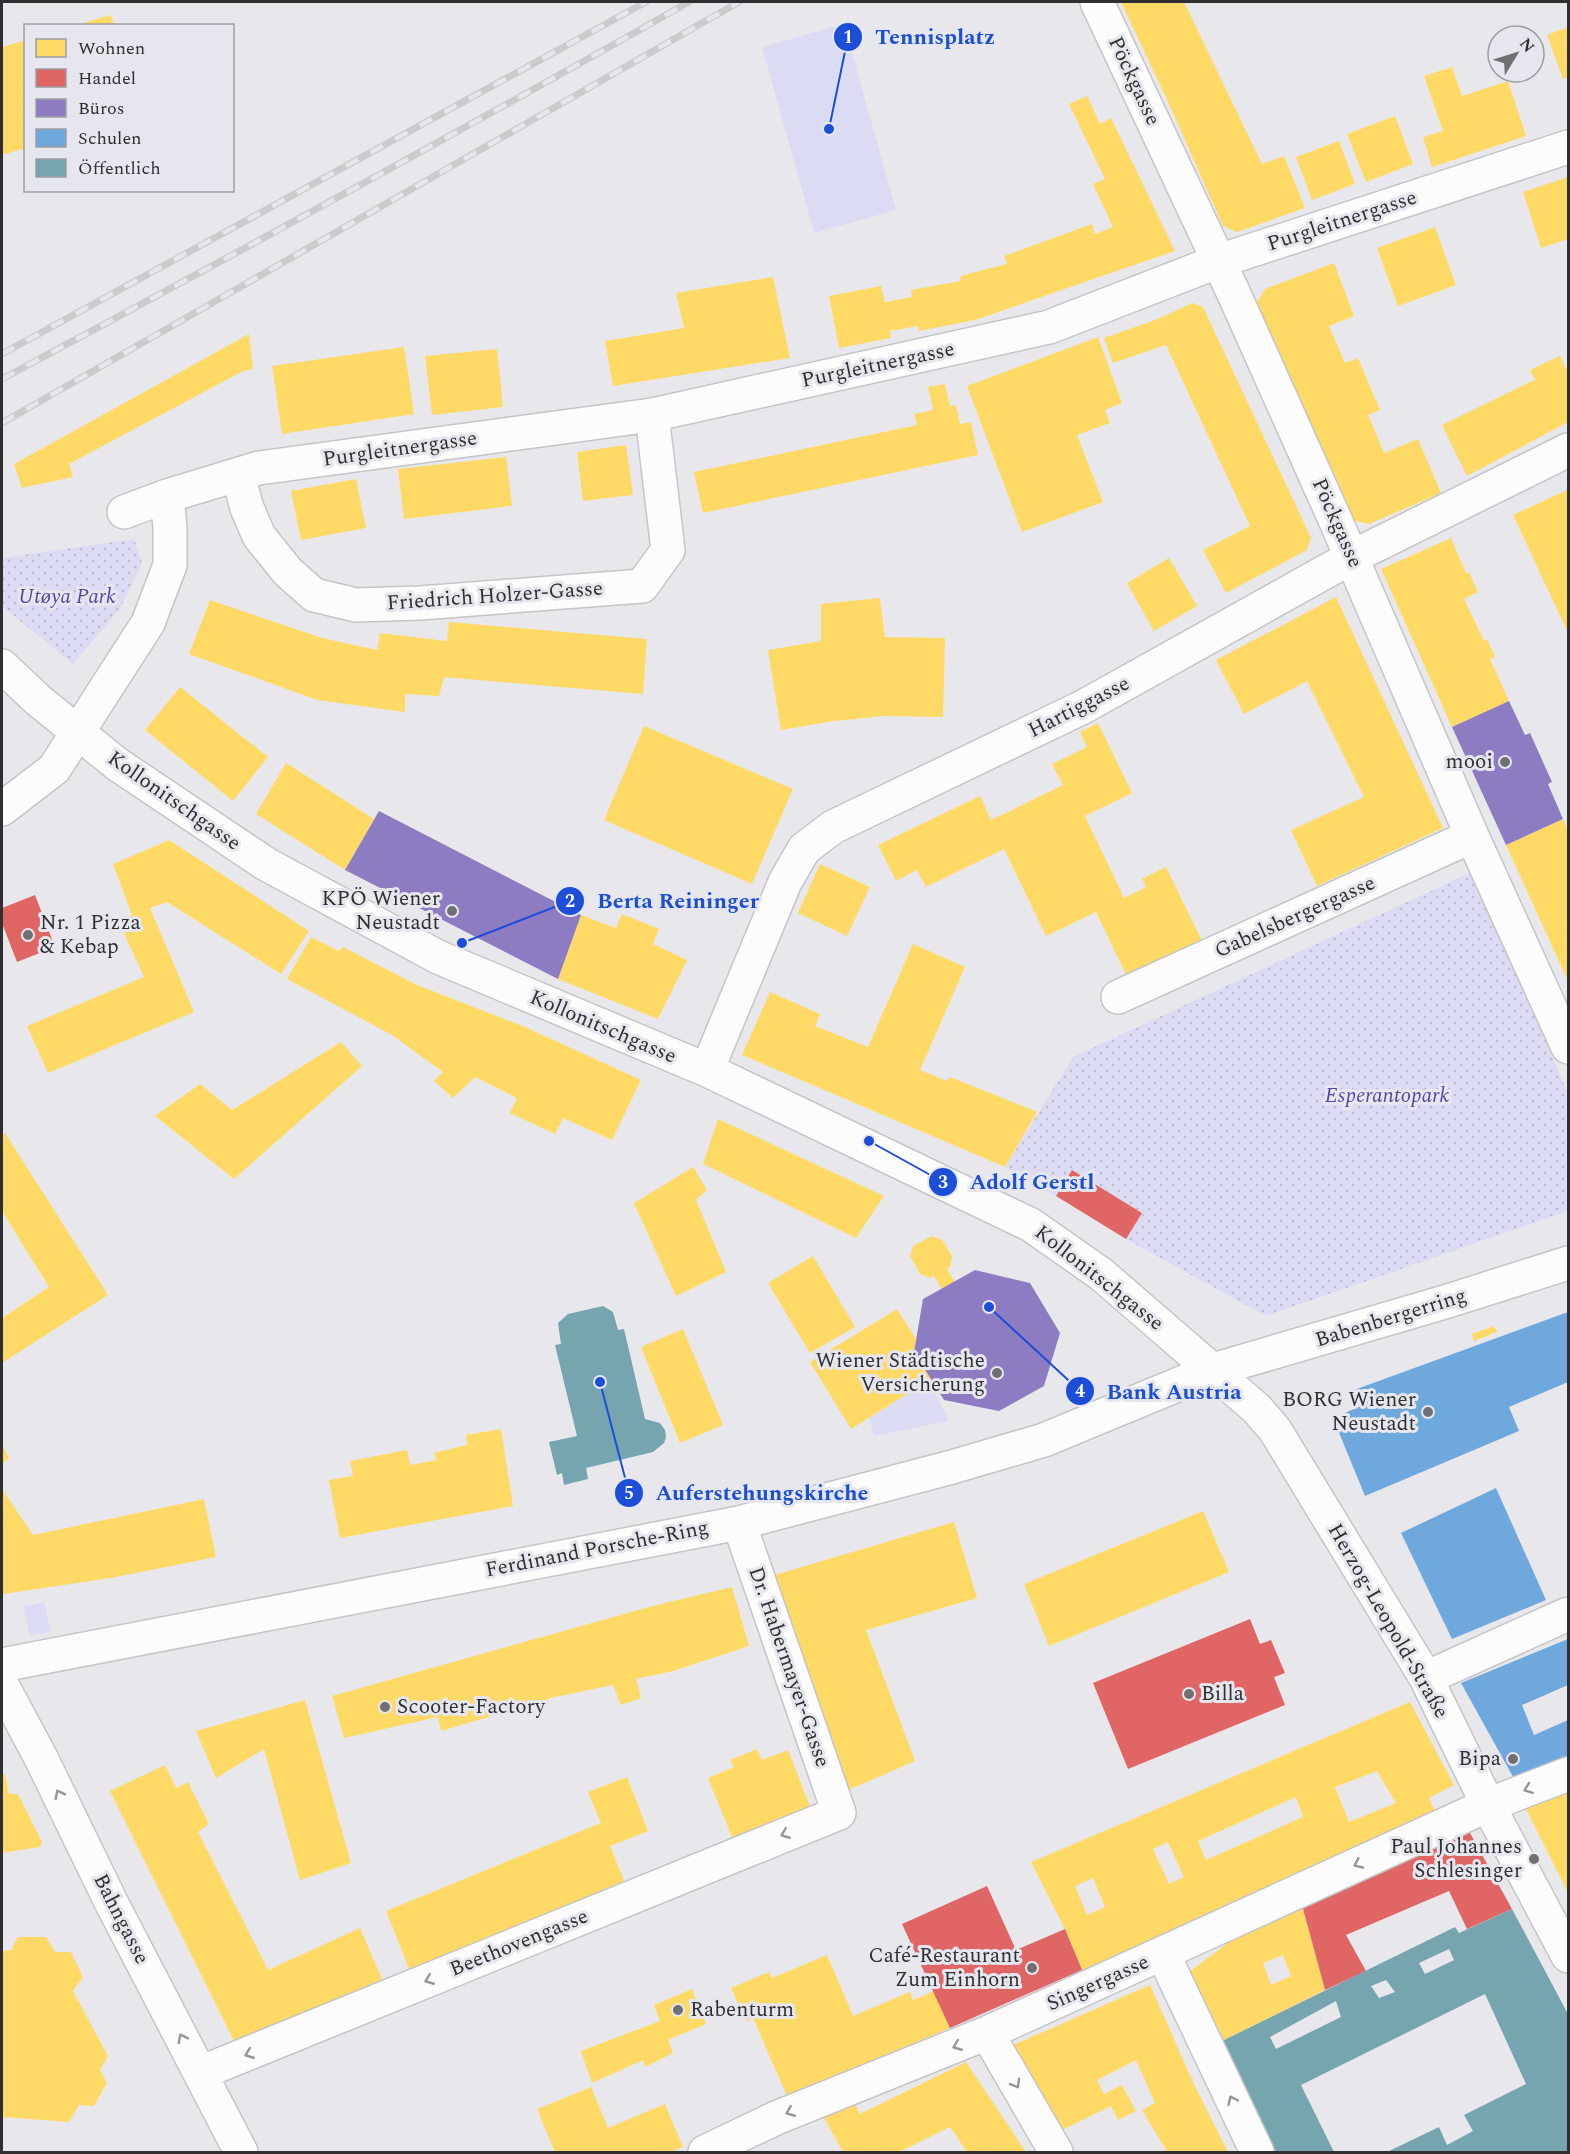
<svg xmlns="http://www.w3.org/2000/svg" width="1570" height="2154" viewBox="0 0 1570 2154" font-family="Spectral,serif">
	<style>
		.grass { fill: #dbdcf3 }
		.park { fill: url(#park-dots) }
		.homes { fill: #ffd966; fill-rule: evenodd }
		.shops { fill: #e06666 }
		.offices { fill: #8e7cc3 }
		.schools { fill: #6fa8dc }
		.public { fill: #76a5af; fill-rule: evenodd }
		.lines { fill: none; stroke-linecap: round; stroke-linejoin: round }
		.minor-casing { stroke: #c5c5c9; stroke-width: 36 }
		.minor { stroke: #fcfcfc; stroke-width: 33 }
		.rail-casing { stroke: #cbcbcc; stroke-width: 7 }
		.rail { stroke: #e6e6ee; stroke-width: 4.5; stroke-dasharray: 14; stroke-linecap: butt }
		.oneway { stroke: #969697 }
		.poi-dot { fill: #707073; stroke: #e6e6ee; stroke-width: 2 }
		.labels { text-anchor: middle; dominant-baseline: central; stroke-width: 6; stroke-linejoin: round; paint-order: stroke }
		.street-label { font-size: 21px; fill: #2f2f32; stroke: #e6e6ee }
		.park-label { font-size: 21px; font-style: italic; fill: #50499d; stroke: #e6e6ee }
		.poi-label { font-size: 21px; fill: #2f2f32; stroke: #e6e6ee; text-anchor: end }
		.leader { fill: none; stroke: #1d4ed8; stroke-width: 2 }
		.callout-dot { fill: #1d4ed8; stroke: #e6e6ee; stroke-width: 2 }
		.mark-label { font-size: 18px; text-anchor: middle; font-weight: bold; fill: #fff }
		.callout-label { font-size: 22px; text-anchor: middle; font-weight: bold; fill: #1d4ed8; stroke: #e6e6ee; stroke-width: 6; stroke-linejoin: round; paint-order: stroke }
	</style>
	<defs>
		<pattern id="park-dots" width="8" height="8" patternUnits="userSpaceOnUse" patternTransform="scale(1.5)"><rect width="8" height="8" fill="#dbdcf3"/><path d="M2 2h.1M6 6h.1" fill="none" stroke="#bcbdd1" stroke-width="1.8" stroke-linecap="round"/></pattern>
	</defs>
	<rect width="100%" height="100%" fill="#e8e8ec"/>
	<!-- grass -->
	<path class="grass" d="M 844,24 L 896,210 L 814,233 L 762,47 Z
		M 928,1381 L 947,1415 L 948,1421 L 874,1436 L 869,1418 Z
		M 44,1602 L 51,1632 L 30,1635 L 23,1607 Z"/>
	<!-- park -->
	<path class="park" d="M 134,539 L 142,563 L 120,609 L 73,664 L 2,606 L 2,558 Z
		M 1474,871 L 1568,1094 L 1568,1211 L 1266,1316 L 1126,1239 L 1142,1213 L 1073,1170 L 1056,1196 L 1005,1167 L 1073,1057 Z"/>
	<!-- homes -->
	<path class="homes" d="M 1121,2 L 1184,2 L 1262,164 L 1284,156 L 1305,208 L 1237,232 L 1223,226 L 1169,104 Z
		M 111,15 L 114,26 L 77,26 L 77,25 Z
		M 1568,27 L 1568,77 L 1563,79 L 1547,35 Z
		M 26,40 L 26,148 L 2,155 L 2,47 Z
		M 1452,67 L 1462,96 L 1508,81 L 1526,136 L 1432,167 L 1423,137 L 1443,131 L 1424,76 Z
		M 1087,96 L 1100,124 L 1111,118 L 1175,251 L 975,320 L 919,331 L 918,326 L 890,331 L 891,338 L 839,348 L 829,296 L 881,286 L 885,302 L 912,297 L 911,290 L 961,281 L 960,276 L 1007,264 L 1004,256 L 1092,224 L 1095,234 L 1113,227 L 1093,184 L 1105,179 L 1069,104 Z
		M 1395,116 L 1413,164 L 1366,182 L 1347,134 Z
		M 1339,141 L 1355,184 L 1312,200 L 1296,157 Z
		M 1568,177 L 1568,239 L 1541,248 L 1523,192 Z
		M 1435,227 L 1456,285 L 1398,306 L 1377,248 Z
		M 1334,263 L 1354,316 L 1329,326 L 1345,363 L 1358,358 L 1380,410 L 1368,415 L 1384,453 L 1418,439 L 1441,493 L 1369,524 L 1351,520 L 1257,302 L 1265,289 Z
		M 773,277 L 790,358 L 613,386 L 605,341 L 684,328 L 676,293 Z
		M 1193,303 L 1203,307 L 1311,538 L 1307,550 L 1226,593 L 1203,550 L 1250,526 L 1166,345 L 1113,363 L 1104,338 L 1155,320 Z
		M 249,334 L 253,369 L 243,371 L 69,464 L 73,477 L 22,488 L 14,464 Z
		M 1098,337 L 1122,403 L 1105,410 L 1110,423 L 1077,435 L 1103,502 L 1022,532 L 967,386 Z
		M 404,347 L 414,414 L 282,434 L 272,366 Z
		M 497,349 L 503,407 L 432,415 L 425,356 Z
		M 1560,356 L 1566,369 L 1568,368 L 1568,422 L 1467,476 L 1442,425 L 1534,380 L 1537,383 L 1530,370 Z
		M 945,384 L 950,406 L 956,405 L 960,424 L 971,422 L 978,455 L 703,513 L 694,472 L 917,425 L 914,414 L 933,410 L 928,387 Z
		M 626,445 L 633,495 L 583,501 L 577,452 Z
		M 506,457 L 512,506 L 404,519 L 398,469 Z
		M 356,479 L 366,528 L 301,540 L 291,491 Z
		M 1567,490 L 1568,493 L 1568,633 L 1513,515 Z
		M 1451,538 L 1466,573 L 1469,572 L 1478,592 L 1464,599 L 1484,641 L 1487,639 L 1495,657 L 1490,659 L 1509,701 L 1452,727 L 1381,569 Z
		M 1169,558 L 1197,606 L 1154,631 L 1127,583 Z
		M 1336,597 L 1443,828 L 1317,886 L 1291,830 L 1364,797 L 1307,681 L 1244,714 L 1216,660 Z
		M 880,598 L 885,637 L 945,638 L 943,717 L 884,716 L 834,721 L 781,730 L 768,650 L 821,641 L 821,604 Z
		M 210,600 L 322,638 L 377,650 L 380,633 L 447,641 L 449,622 L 647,639 L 643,694 L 444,677 L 439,696 L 405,694 L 405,712 L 317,700 L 189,654 Z
		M 180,687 L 268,757 L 233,801 L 145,730 Z
		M 1098,723 L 1132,793 L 1085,816 L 1124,898 L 1146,887 L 1142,879 L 1166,867 L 1204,945 L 1129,981 L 1096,912 L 1046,936 L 1004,849 L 926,887 L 917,870 L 896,881 L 878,845 L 980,796 L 991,820 L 1063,785 L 1052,764 L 1087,747 L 1080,732 Z
		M 644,726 L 793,789 L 752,884 L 604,820 Z
		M 286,763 L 374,819 L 345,870 L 256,814 Z
		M 1563,819 L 1568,830 L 1568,981 L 1506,845 Z
		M 169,840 L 309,931 L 281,974 L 167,902 L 150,908 L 194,1012 L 48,1073 L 27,1026 L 144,977 L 119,922 L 132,915 L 113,864 Z
		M 820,864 L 870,887 L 847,936 L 798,913 Z
		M 622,914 L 659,929 L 653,944 L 687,960 L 658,1019 L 558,979 L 581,915 L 616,928 Z
		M 311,937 L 339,951 L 343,947 L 417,985 L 525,1027 L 641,1080 L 612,1140 L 563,1118 L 555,1134 L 510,1113 L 517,1098 L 475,1077 L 453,1098 L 434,1081 L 443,1072 L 392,1035 L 287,979 Z
		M 913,944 L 965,967 L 920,1070 L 947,1081 L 950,1077 L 1037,1112 L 1005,1167 L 742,1055 L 770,992 L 820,1014 L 815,1026 L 868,1047 Z
		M 341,1042 L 362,1066 L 234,1179 L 155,1116 L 200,1084 L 232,1110 Z
		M 718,1119 L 884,1196 L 856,1238 L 703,1164 Z
		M 5,1133 L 108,1295 L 2,1363 L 2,1318 L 49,1287 L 2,1211 L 2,1135 Z
		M 693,1167 L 707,1190 L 696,1200 L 726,1272 L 676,1296 L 634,1203 Z
		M 932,1236 L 942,1240 L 952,1256 L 950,1267 L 947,1269 L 955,1282 L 942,1289 L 934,1276 L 930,1278 L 920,1274 L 910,1256 L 913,1246 Z
		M 813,1256 L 855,1327 L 810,1353 L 768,1283 Z
		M 897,1309 L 916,1339 L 914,1352 L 931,1379 L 851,1429 L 810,1362 Z
		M 1494,1326 L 1497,1332 L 1474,1341 L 1472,1334 Z
		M 683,1329 L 723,1425 L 680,1443 L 641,1347 Z
		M 501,1429 L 513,1506 L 340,1538 L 329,1480 L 353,1476 L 350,1461 L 407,1450 L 410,1465 L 436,1460 L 434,1453 L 467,1445 L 466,1435 Z
		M 2,1445 L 9,1458 L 2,1464 Z
		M 2,1489 L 33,1535 L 204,1499 L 216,1557 L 111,1578 L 3,1594 Z
		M 1203,1511 L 1229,1572 L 1049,1646 L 1024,1584 Z
		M 954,1522 L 977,1598 L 866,1630 L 915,1761 L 846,1791 L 771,1576 Z
		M 732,1587 L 749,1646 L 673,1671 L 636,1679 L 641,1698 L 621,1705 L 613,1685 L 555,1697 L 441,1731 L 438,1717 L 344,1738 L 332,1696 L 649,1607 Z
		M 305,1700 L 351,1863 L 300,1880 L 264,1749 L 216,1778 L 196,1731 Z
		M 1410,1702 L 1454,1785 L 1429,1798 L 1437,1816 L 1082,1970 L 1065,1929 L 1031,1862 ZM 1377,1771 L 1396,1803 L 1349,1822 L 1335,1787 ZM 1296,1797 L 1303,1817 L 1206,1860 L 1198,1841 ZM 1168,1842 L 1184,1877 L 1169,1884 L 1153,1849 ZM 1093,1878 L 1105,1907 L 1087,1915 L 1075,1886 Z
		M 757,1749 L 762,1760 L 788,1750 L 810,1806 L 732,1837 L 708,1778 L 734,1767 L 730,1760 Z
		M 165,1765 L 176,1788 L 188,1782 L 209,1824 L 198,1832 L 268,1970 L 360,1928 L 382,1979 L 315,2011 L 235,2043 L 110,1791 Z
		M 2,1774 L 5,1774 L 9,1794 L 18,1794 L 42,1842 L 40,1847 L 2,1853 Z
		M 627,1777 L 648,1831 L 610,1846 L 625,1883 L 410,1971 L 386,1911 L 601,1823 L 588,1792 Z
		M 1568,1791 L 1568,1893 L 1526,1809 Z
		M 1302,1905 L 1325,1990 L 1220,2042 L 1189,1972 L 1232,1940 L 1267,1920 ZM 1283,1955 L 1291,1976 L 1271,1985 L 1263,1963 Z
		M 18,1937 L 46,1937 L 55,1952 L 71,1952 L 83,1977 L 73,1991 L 108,2056 L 100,2070 L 107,2083 L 94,2106 L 79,2105 L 69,2122 L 2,2117 L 2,1951 L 11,1950 Z
		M 827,1955 L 853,2016 L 910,1992 L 913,2000 L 934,1991 L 950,2028 L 787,2096 L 753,2018 L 746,2021 L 731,1988 L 769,1972 L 772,1978 Z
		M 1150,1985 L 1193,2082 L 1228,2152 L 1161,2152 L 1166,2150 L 1142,2110 L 1155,2103 L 1136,2060 L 1097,2080 L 1104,2094 L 1122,2085 L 1136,2111 L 1118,2120 L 1111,2106 L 1056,2133 L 1035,2082 L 1011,2046 Z
		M 692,1989 L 706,2024 L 668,2040 L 673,2053 L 645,2067 L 643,2060 L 592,2083 L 581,2051 L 660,2021 L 654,2005 Z
		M 966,2062 L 1026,2152 L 967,2152 L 950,2127 L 899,2152 L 843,2152 L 823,2116 L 854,2102 L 860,2114 Z
		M 591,2087 L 608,2128 L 665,2104 L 683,2147 L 670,2152 L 555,2152 L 537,2109 Z"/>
	<!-- shops -->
	<path class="shops" d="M 35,895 L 55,947 L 17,962 L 2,923 L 2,908 Z
		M 1072,1170 L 1142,1213 L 1126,1239 L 1056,1196 Z
		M 1250,1619 L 1260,1644 L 1271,1640 L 1285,1673 L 1274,1677 L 1285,1705 L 1128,1769 L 1093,1683 Z
		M 1464,1822 L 1512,1909 L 1467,1929 L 1449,1891 L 1346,1935 L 1366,1971 L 1325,1990 L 1302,1905 Z
		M 987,1886 L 1016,1950 L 1065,1929 L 1082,1970 L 950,2028 L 902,1924 Z"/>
	<!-- offices -->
	<path class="offices" d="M 1509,701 L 1525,735 L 1530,733 L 1552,782 L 1548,784 L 1563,819 L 1506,845 L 1452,727 Z
		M 379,811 L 581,915 L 558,979 L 345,870 Z
		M 975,1270 L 1030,1283 L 1060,1333 L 1044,1386 L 999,1411 L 944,1400 L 914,1352 L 923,1299 Z"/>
	<!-- schools -->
	<path class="schools" d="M 1568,1312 L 1568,1382 L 1509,1407 L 1519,1431 L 1365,1496 L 1333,1418 L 1361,1406 L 1354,1390 Z
		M 1496,1488 L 1546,1600 L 1452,1639 L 1401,1533 Z
		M 1568,1639 L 1568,1685 L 1522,1705 L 1534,1735 L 1568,1720 L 1568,1762 L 1517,1784 L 1461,1683 Z"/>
	<!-- public -->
	<path class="public" d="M 603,1306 L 613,1312 L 618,1330 L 624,1329 L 645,1419 L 660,1423 L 665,1430 L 666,1437 L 664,1443 L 653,1452 L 586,1468 L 588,1479 L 564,1485 L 562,1473 L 557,1475 L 549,1442 L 577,1436 L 555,1345 L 561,1344 L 558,1323 L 568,1314 Z
		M 1512,1909 L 1568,2014 L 1568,2152 L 1387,2152 L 1439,2127 L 1447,2145 L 1473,2131 L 1464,2115 L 1526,2084 L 1485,1994 L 1301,2085 L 1334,2152 L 1276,2152 L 1220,2042 L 1455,1927 L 1459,1933 ZM 1449,1949 L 1454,1960 L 1425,1974 L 1419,1963 ZM 1386,1980 L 1395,1992 L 1379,1998 L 1371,1986 ZM 1336,2001 L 1341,2017 L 1276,2049 L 1270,2037 Z"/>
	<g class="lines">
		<defs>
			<path id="minor" d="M 1097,2 L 1234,294 L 1337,524 L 1472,836 L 1568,1047
				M 238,475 L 247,508 L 259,536 L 288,572 L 314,595 L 356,605 L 420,603 L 642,586 L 668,550 L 652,415
				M 124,512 L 167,496 L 259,468 L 652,415 L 1049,327 L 1219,261 L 1568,147
				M 2,666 L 38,700 L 117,764 L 266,864 L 438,957 L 707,1070 L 1031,1225 L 1101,1274 L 1257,1409 L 1275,1430 L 1426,1678 L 1488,1805 L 1568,1956
				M 2,809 L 54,769 L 148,623 L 170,565 L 170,528 L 167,496
				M 1118,997 L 1472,836
				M 707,1070 L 785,882 L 804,849 L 833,827 L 1083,707 L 1352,557 L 1568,450
				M 2,1665 L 739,1523 L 952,1467 L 1044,1440 L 1213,1370 L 1448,1301 L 1568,1263
				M 1426,1678 L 1568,1614
				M 2,1685 L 41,1758 L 111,1902 L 241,2152
				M 1163,1954 L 1257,2152
				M 987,2033 L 1056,2152
				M 200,2073 L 839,1813 L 739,1523
				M 705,2152 L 776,2118 L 987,2033 L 1488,1805 L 1568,1774"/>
		</defs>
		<!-- minor casing -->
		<use href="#minor" class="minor-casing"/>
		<!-- minor -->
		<use href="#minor" class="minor"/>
		<defs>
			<path id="rail" d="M 2,354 L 646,2
				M 2,379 C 232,256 461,131 689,2
				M 2,423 L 739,2"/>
		</defs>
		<!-- rail casing -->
		<use href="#rail" class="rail-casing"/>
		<!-- rail -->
		<use href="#rail" class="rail"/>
	</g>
	<!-- one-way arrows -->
	<defs><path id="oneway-chevron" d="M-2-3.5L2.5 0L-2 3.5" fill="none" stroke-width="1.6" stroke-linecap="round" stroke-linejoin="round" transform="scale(1.5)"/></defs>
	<g class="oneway">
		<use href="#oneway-chevron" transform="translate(1528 1789) rotate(159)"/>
		<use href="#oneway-chevron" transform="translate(59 1794) rotate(-117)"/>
		<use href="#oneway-chevron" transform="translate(785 1834) rotate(158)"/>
		<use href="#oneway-chevron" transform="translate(1358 1864) rotate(155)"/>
		<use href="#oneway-chevron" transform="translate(429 1980) rotate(158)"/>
		<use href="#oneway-chevron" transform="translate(182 2038) rotate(-117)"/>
		<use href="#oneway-chevron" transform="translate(957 2046) rotate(158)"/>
		<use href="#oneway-chevron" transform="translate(249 2054) rotate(158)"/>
		<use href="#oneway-chevron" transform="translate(1016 2084) rotate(60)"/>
		<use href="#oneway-chevron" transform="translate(1232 2100) rotate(-115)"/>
		<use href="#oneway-chevron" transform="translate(790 2112) rotate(158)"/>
	</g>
	<!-- markers -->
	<g class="poi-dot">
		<circle cx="1505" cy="762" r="6"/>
		<circle cx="452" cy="911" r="6"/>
		<circle cx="28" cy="935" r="6"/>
		<circle cx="997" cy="1373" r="6"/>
		<circle cx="1428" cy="1412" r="6"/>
		<circle cx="1189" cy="1694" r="6"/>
		<circle cx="385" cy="1707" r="6"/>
		<circle cx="1513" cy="1759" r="6"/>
		<circle cx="1534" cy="1859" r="6"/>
		<circle cx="1032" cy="1968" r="6"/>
		<circle cx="678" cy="2010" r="6"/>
	</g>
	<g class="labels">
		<!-- street labels -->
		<g class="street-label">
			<text transform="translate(1134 81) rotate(65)">Pöckgasse</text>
			<text transform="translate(1342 221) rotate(-18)">Purgleitnergasse</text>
			<text transform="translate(878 365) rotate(-12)">Purgleitnergasse</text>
			<text transform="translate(400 449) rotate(-8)">Purgleitnergasse</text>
			<text transform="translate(1337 523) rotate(66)">Pöckgasse</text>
			<text transform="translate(495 596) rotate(-4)">Friedrich Holzer-Gasse</text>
			<text transform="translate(1079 707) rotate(-27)">Hartiggasse</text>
			<text transform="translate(174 801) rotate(35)">Kollonitschgasse</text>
			<text transform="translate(1295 917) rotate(-24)">Gabelsbergergasse</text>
			<text transform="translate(603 1027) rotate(23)">Kollonitschgasse</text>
			<text transform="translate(1099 1278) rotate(38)">Kollonitschgasse</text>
			<text transform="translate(1391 1318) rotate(-17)">Babenbergerring</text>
			<text transform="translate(597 1549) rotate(-11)">Ferdinand Porsche-Ring</text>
			<text transform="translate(1388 1621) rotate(60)">Herzog-Leopold-Straße</text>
			<text transform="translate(789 1667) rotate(71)">Dr. Habermayer-Gasse</text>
			<text transform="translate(121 1919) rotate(63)">Bahngasse</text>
			<text transform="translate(519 1943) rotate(-22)">Beethovengasse</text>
			<text transform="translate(1098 1983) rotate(-24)">Singergasse</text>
		</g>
		<!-- park labels -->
		<g class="park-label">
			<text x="67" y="597">Utøya Park</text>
			<text x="1387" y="1096">Esperantopark</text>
		</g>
		<!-- poi labels -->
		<g class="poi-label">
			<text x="1493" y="762">mooi</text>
			<text x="440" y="899">KPÖ Wiener<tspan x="440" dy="24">Neustadt</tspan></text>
			<text x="40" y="923" text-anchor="start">Nr. 1 Pizza<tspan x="40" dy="24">&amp; Kebap</tspan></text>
			<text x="985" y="1361">Wiener Städtische<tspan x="985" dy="24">Versicherung</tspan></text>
			<text x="1416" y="1400">BORG Wiener<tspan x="1416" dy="24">Neustadt</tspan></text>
			<text x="1201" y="1694" text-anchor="start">Billa</text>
			<text x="397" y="1707" text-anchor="start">Scooter-Factory</text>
			<text x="1501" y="1759">Bipa</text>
			<text x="1522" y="1847">Paul Johannes<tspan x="1522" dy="24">Schlesinger</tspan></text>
			<text x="1020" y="1956">Café-Restaurant<tspan x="1020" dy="24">Zum Einhorn</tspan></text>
			<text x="690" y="2010" text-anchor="start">Rabenturm</text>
		</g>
	</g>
	<!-- callouts -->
	<path class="leader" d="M829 129L848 37M462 943L570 901M869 1141L943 1182M989 1307L1080 1391M600 1382L629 1493"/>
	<g class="callout-dot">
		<circle cx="829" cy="129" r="6"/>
		<circle cx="462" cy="943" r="6"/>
		<circle cx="869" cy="1141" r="6"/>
		<circle cx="989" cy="1307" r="6"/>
		<circle cx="600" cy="1382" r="6"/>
		<circle cx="848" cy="37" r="15"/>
		<circle cx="570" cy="901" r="15"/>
		<circle cx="943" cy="1182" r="15"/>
		<circle cx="1080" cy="1391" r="15"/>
		<circle cx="629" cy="1493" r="15"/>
	</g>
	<g class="mark-label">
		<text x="848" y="43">1</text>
		<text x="570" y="907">2</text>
		<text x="943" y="1188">3</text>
		<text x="1080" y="1397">4</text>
		<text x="629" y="1499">5</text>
	</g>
	<g class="callout-label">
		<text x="935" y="44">Tennisplatz</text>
		<text x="678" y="908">Berta Reininger</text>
		<text x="1032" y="1189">Adolf Gerstl</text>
		<text x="1174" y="1399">Bank Austria</text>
		<text x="762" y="1500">Auferstehungskirche</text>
	</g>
	<!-- border -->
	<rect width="1570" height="2154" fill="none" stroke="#2f2f32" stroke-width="6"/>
	<!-- legend -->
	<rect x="24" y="24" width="210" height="168" fill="#e6e6ee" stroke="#9d9da3" stroke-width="1.5"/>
	<rect x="36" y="39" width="30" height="18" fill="#ffd966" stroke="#9d9da3" stroke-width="1.5"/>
	<text x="78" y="54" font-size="18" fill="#2f2f32">Wohnen</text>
	<rect x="36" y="69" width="30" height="18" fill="#e06666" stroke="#9d9da3" stroke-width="1.5"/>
	<text x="78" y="84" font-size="18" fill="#2f2f32">Handel</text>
	<rect x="36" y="99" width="30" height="18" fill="#8e7cc3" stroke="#9d9da3" stroke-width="1.5"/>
	<text x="78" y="114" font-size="18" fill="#2f2f32">Büros</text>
	<rect x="36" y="129" width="30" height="18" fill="#6fa8dc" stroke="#9d9da3" stroke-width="1.5"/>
	<text x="78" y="144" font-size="18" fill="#2f2f32">Schulen</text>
	<rect x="36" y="159" width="30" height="18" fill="#76a5af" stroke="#9d9da3" stroke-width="1.5"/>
	<text x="78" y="174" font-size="18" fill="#2f2f32">Öffentlich</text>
	<!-- north arrow -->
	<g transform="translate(1516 54) rotate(52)"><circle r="28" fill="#e6e6ee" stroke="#9d9da3" stroke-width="1.5"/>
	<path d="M0-4.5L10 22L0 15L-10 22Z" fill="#707073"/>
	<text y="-9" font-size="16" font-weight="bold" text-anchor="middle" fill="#2f2f32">N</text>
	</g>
</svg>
